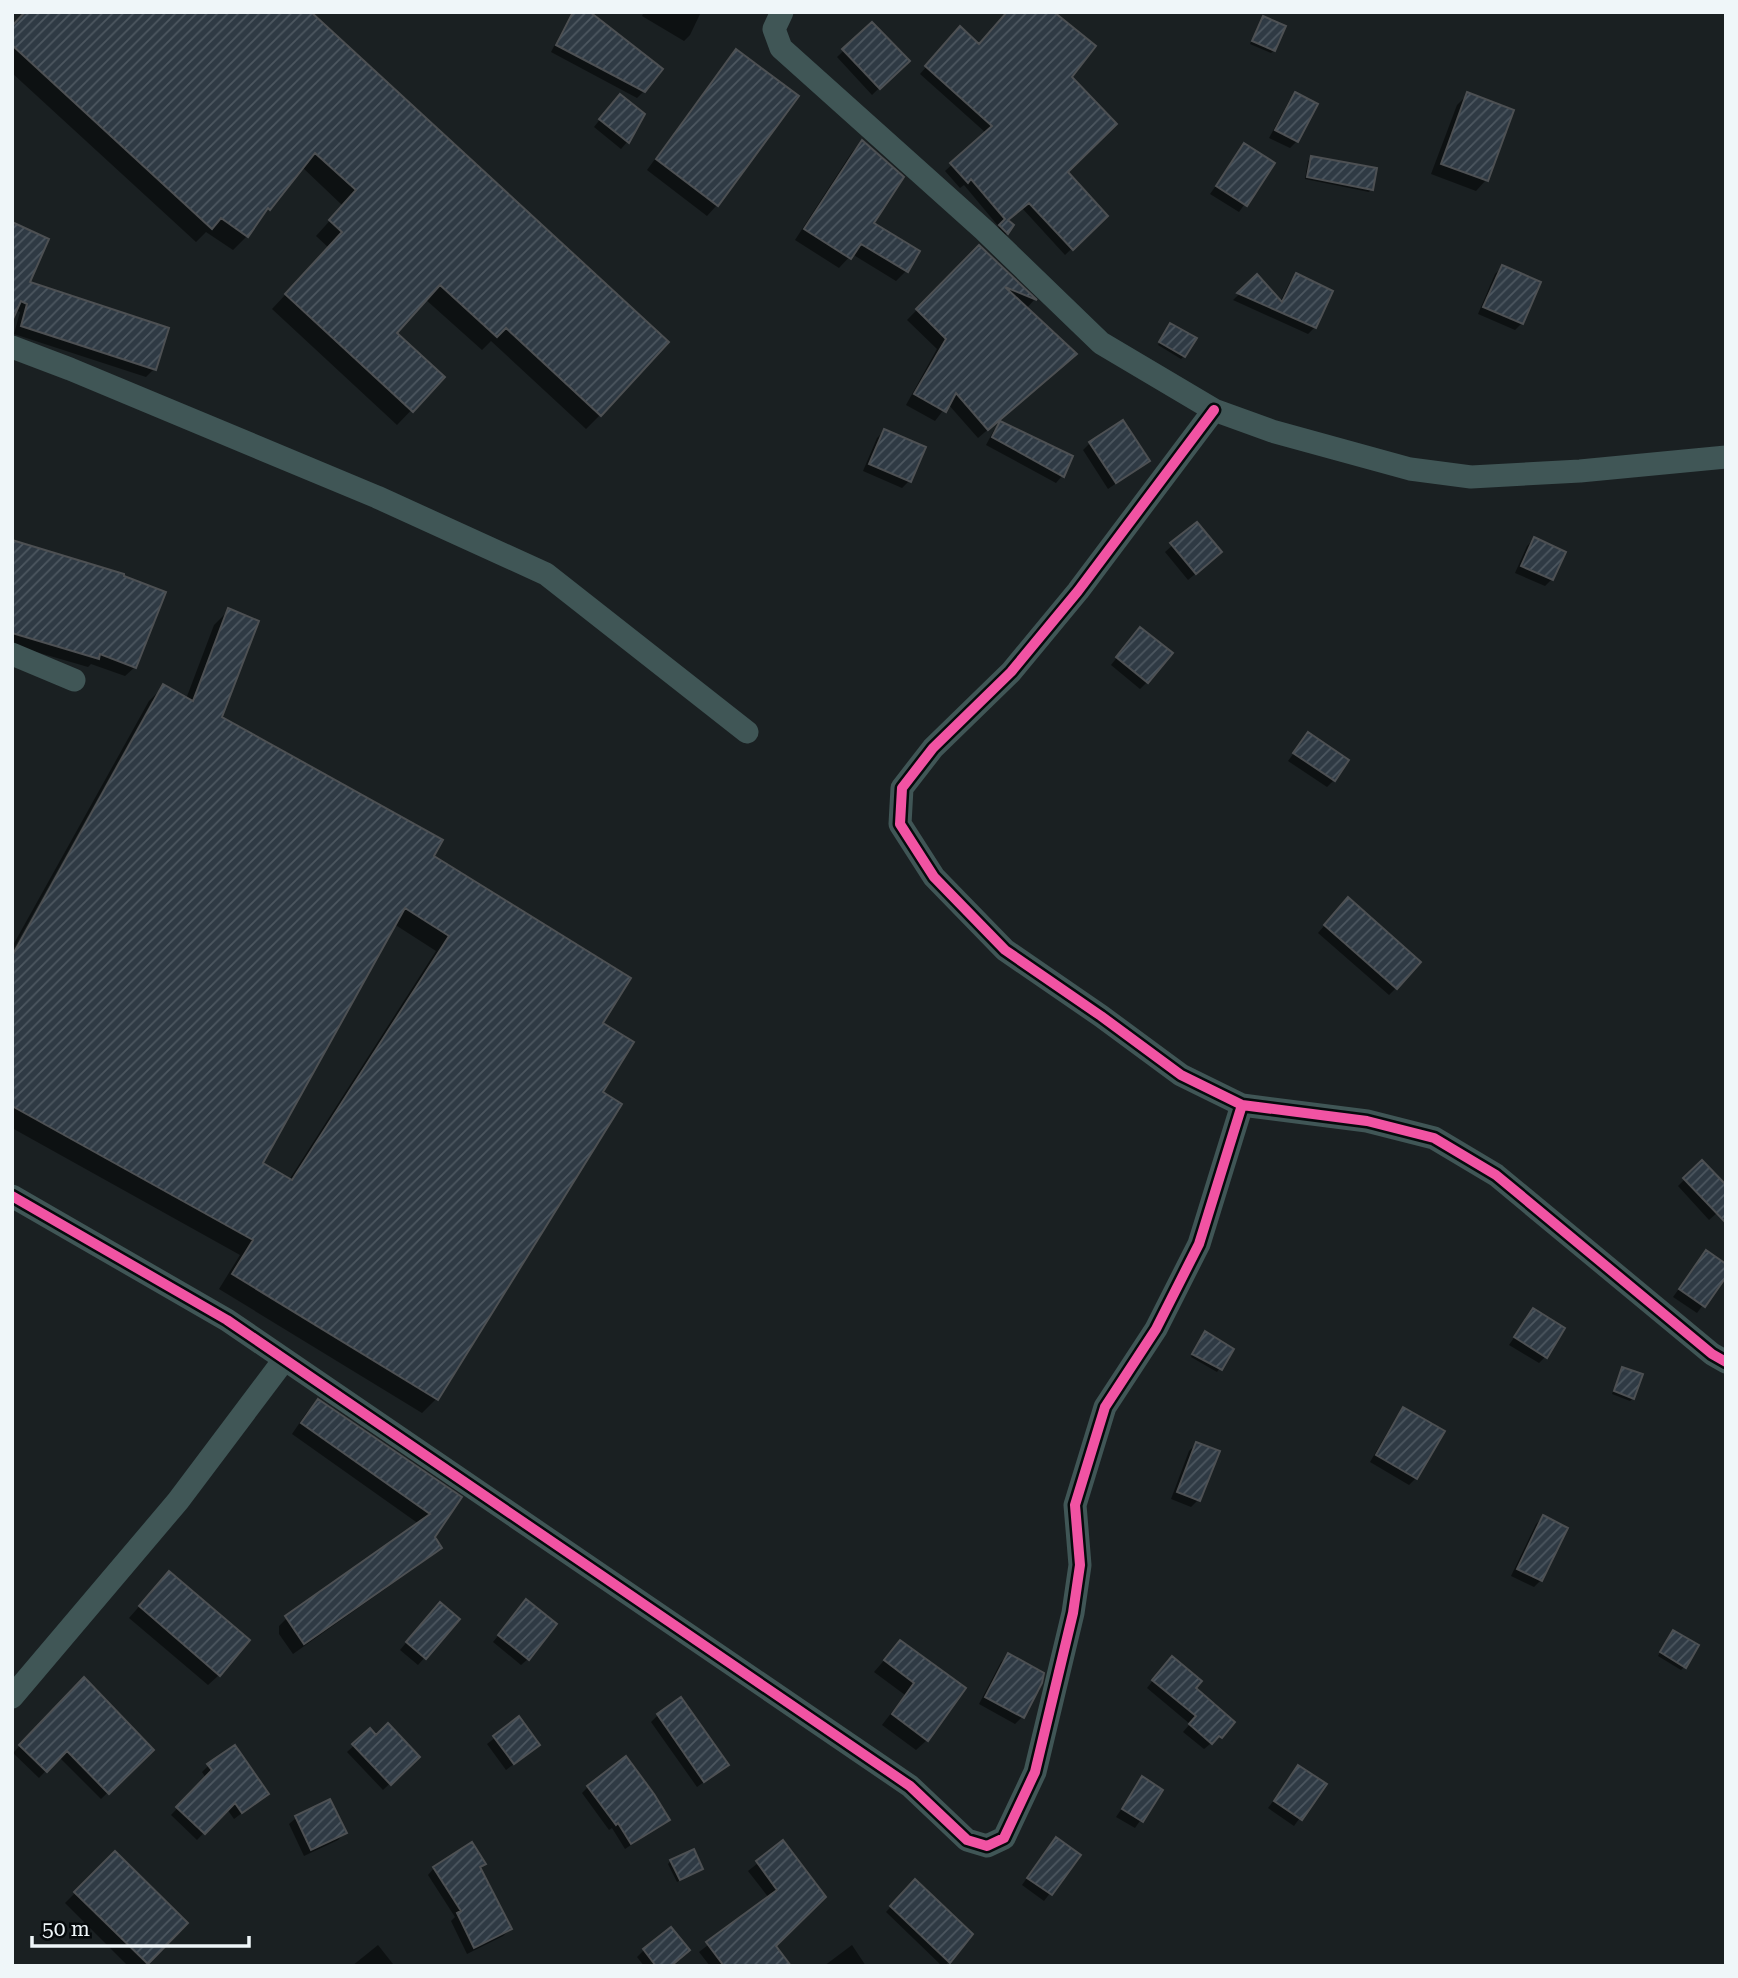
<svg xmlns="http://www.w3.org/2000/svg" width="1738" height="1978" viewBox="0 0 1738 1978" font-family="'Roboto Serif',serif">
	<style>
		.shadow { fill: #0007; fill-rule: evenodd }
		.building { fill: url(#building-hatch); stroke: #4d5053; stroke-width: 2; fill-rule: evenodd }
		.lines { fill: none; stroke-linecap: round; stroke-linejoin: round }
		.minor { stroke: #405656; stroke-width: 23 }
		.cycleway-casing { stroke: #060a0c; stroke-width: 15 }
		.cycleway { stroke: #f153a3; stroke-width: 10 }
	</style>
	<defs>
		<pattern id="building-hatch" width="6" height="6" patternUnits="userSpaceOnUse" patternTransform="scale(1.75)"><rect width="6" height="6" fill="#2f3a44"/><path d="M-1 1l2-2M0 6l6-6M5 7l2-2" fill="none" stroke="#4d5760"/></pattern>
	</defs>
	<rect width="100%" height="100%" fill="#1a2022"/>
	<!-- shadow -->
	<path class="shadow" d="M 307,12 L 600,415 L 586,429 L 491,341 L 482,350 L 425,299 L 394,333 L 443,377 L 397,425 L 272,309 L 329,248 L 316,236 L 343,206 L 302,167 L 247,236 L 233,250 L 206,232 L 196,242 L 12,73 L 12,27 Z
		M 572,12 L 587,12 L 644,91 L 637,98 L 551,52 Z
		M 644,12 L 701,12 L 690,35 L 684,41 L 642,16 Z
		M 1263,18 L 1274,50 L 1271,53 L 1250,44 Z
		M 872,24 L 907,61 L 872,95 L 837,57 Z
		M 954,35 L 1069,77 L 1065,172 L 1106,216 L 1065,255 L 1022,208 L 1006,221 L 1007,233 L 1001,239 L 994,232 L 999,227 L 964,185 L 960,188 L 945,171 L 986,133 L 920,74 Z
		M 736,52 L 797,97 L 717,205 L 707,216 L 647,170 L 726,62 Z
		M 1296,94 L 1297,141 L 1290,148 L 1269,138 L 1289,101 Z
		M 1468,94 L 1486,180 L 1476,191 L 1431,174 L 1457,105 Z
		M 613,103 L 643,115 L 627,142 L 621,149 L 594,127 Z
		M 862,142 L 871,224 L 906,271 L 896,281 L 852,254 L 839,268 L 795,240 L 852,152 Z
		M 1245,145 L 1273,164 L 1239,212 L 1210,194 Z
		M 1311,158 L 1371,189 L 1369,192 L 1305,179 L 1308,161 Z
		M 979,247 L 1034,300 L 1026,309 L 1065,364 L 978,438 L 948,404 L 935,421 L 906,405 L 937,349 L 907,320 Z
		M 1502,267 L 1539,283 L 1522,323 L 1515,330 L 1478,314 L 1495,274 Z
		M 1296,275 L 1331,291 L 1315,327 L 1308,334 L 1233,300 L 1257,277 L 1280,302 L 1290,282 Z
		M 28,283 L 154,369 L 146,377 L 14,334 L 20,312 L 12,309 Z
		M 1168,328 L 1184,356 L 1181,359 L 1158,345 Z
		M 1001,424 L 1071,457 L 1062,476 L 1056,483 L 986,445 L 994,430 Z
		M 884,431 L 909,481 L 902,488 L 863,471 L 877,438 Z
		M 1090,443 L 1148,461 L 1108,489 L 1083,450 Z
		M 1196,524 L 1213,559 L 1188,580 L 1165,552 Z
		M 1534,539 L 1552,579 L 1545,586 L 1515,573 L 1527,546 Z
		M 12,542 L 135,667 L 125,676 L 91,664 L 88,667 L 12,645 Z
		M 229,610 L 220,718 L 431,857 L 601,1024 L 601,1093 L 436,1399 L 422,1413 L 219,1289 L 240,1255 L 12,1128 L 12,960 L 156,701 L 152,701 L 12,952 L 12,947 L 149,701 L 164,686 L 186,699 L 214,625 ZM 394,924 L 436,951 L 289,1180 L 261,1163 Z
		M 1134,636 L 1147,682 L 1140,689 L 1111,665 Z
		M 1308,734 L 1334,780 L 1327,787 L 1288,761 Z
		M 1341,906 L 1396,988 L 1389,995 L 1318,933 Z
		M 1702,1162 L 1726,1205 L 1709,1220 L 1678,1186 Z
		M 1706,1252 L 1726,1274 L 1697,1313 L 1673,1297 Z
		M 1533,1310 L 1545,1357 L 1539,1363 L 1509,1345 Z
		M 1202,1336 L 1232,1349 L 1217,1372 L 1191,1357 Z
		M 1622,1369 L 1633,1398 L 1630,1401 L 1612,1394 Z
		M 318,1401 L 460,1498 L 433,1537 L 440,1547 L 429,1558 L 293,1654 L 279,1634 L 279,1626 L 290,1615 L 419,1524 L 292,1434 L 307,1412 Z
		M 1403,1410 L 1416,1478 L 1409,1485 L 1370,1462 L 1397,1416 Z
		M 1196,1444 L 1198,1500 L 1191,1507 L 1171,1499 L 1189,1451 Z
		M 1543,1517 L 1541,1580 L 1534,1587 L 1511,1576 L 1536,1524 Z
		M 159,1584 L 219,1675 L 208,1685 L 129,1618 Z
		M 520,1609 L 528,1659 L 521,1665 L 493,1642 Z
		M 433,1611 L 458,1620 L 418,1665 L 400,1650 Z
		M 1670,1635 L 1684,1667 L 1681,1670 L 1658,1656 Z
		M 900,1642 L 964,1689 L 927,1740 L 916,1750 L 882,1725 L 905,1695 L 874,1672 Z
		M 1008,1656 L 1022,1717 L 1015,1724 L 979,1704 L 1001,1662 Z
		M 1165,1665 L 1193,1688 L 1220,1736 L 1204,1749 L 1183,1732 L 1190,1724 L 1147,1688 Z
		M 84,1679 L 151,1750 L 101,1799 L 59,1757 L 39,1778 L 13,1753 Z
		M 658,1715 L 719,1771 L 697,1787 L 651,1722 Z
		M 519,1719 L 538,1745 L 506,1770 L 487,1744 Z
		M 370,1731 L 376,1738 L 418,1757 L 383,1790 L 347,1752 Z
		M 209,1765 L 267,1794 L 234,1819 L 227,1809 L 197,1840 L 171,1815 L 206,1778 L 202,1772 Z
		M 1299,1767 L 1324,1784 L 1294,1826 L 1268,1808 Z
		M 1142,1779 L 1161,1790 L 1135,1828 L 1116,1817 Z
		M 588,1787 L 668,1820 L 625,1849 L 612,1828 L 609,1830 L 582,1793 Z
		M 296,1818 L 344,1833 L 338,1840 L 304,1856 L 289,1824 Z
		M 783,1843 L 774,1946 L 788,1966 L 710,1966 L 699,1952 L 769,1898 L 748,1871 Z
		M 1050,1846 L 1079,1855 L 1044,1901 L 1022,1885 Z
		M 115,1853 L 186,1923 L 143,1966 L 128,1966 L 65,1903 Z
		M 671,1861 L 701,1868 L 677,1882 L 668,1864 Z
		M 484,1864 L 479,1868 L 510,1929 L 503,1936 L 467,1954 L 451,1921 L 455,1917 L 428,1875 L 434,1868 Z
		M 915,1881 L 971,1934 L 945,1966 L 942,1966 L 886,1912 Z
		M 378,1945 L 393,1964 L 392,1966 L 352,1966 Z
		M 852,1945 L 866,1966 L 824,1966 Z
		M 644,1950 L 670,1966 L 644,1966 L 637,1957 Z"/>
	<!-- building -->
	<path class="building" d="M 25,12 L 311,12 L 669,342 L 601,416 L 506,328 L 497,337 L 440,285 L 397,333 L 445,377 L 413,412 L 285,294 L 342,232 L 329,220 L 356,190 L 315,153 L 270,210 L 268,208 L 248,237 L 221,218 L 212,229 L 12,45 L 12,26 Z
		M 573,12 L 590,12 L 663,69 L 645,92 L 556,45 Z
		M 1007,12 L 1054,12 L 1096,46 L 1072,77 L 1117,124 L 1068,172 L 1108,216 L 1073,250 L 1029,203 L 1008,220 L 1014,225 L 1008,234 L 999,225 L 1005,219 L 971,179 L 968,183 L 950,163 L 992,126 L 925,66 L 960,26 L 979,44 Z
		M 1263,16 L 1286,26 L 1275,51 L 1252,41 Z
		M 872,22 L 910,61 L 880,89 L 842,49 Z
		M 736,49 L 799,96 L 718,206 L 656,159 Z
		M 1295,92 L 1318,104 L 1298,142 L 1275,130 Z
		M 1467,92 L 1514,110 L 1488,181 L 1441,164 Z
		M 620,94 L 645,114 L 629,143 L 599,119 Z
		M 862,140 L 904,177 L 874,223 L 920,251 L 908,272 L 861,244 L 851,259 L 804,229 Z
		M 1244,143 L 1275,163 L 1247,206 L 1216,186 Z
		M 1311,156 L 1377,168 L 1373,190 L 1307,177 Z
		M 12,222 L 49,239 L 30,282 L 169,328 L 156,370 L 21,326 L 27,304 L 21,301 L 12,321 Z
		M 979,245 L 1037,300 L 1005,287 L 1077,354 L 988,430 L 956,393 L 946,412 L 914,394 L 946,339 L 916,309 Z
		M 1502,265 L 1541,282 L 1523,324 L 1483,307 Z
		M 1296,273 L 1333,291 L 1316,328 L 1237,293 L 1257,274 L 1282,302 Z
		M 1170,323 L 1197,338 L 1185,357 L 1159,342 Z
		M 1123,420 L 1150,461 L 1116,483 L 1089,442 Z
		M 1000,421 L 1073,456 L 1064,477 L 992,437 Z
		M 884,429 L 926,447 L 911,482 L 869,464 Z
		M 1197,522 L 1222,552 L 1196,574 L 1170,543 Z
		M 1534,537 L 1566,552 L 1553,580 L 1521,566 Z
		M 12,540 L 124,574 L 124,576 L 166,592 L 136,668 L 100,654 L 99,659 L 12,633 Z
		M 228,608 L 259,621 L 222,717 L 443,840 L 434,856 L 631,978 L 603,1023 L 634,1042 L 603,1092 L 622,1104 L 438,1400 L 232,1274 L 253,1240 L 12,1106 L 12,956 L 163,684 L 193,701 ZM 405,908 L 449,936 L 292,1180 L 263,1163 Z
		M 1140,627 L 1173,653 L 1148,683 L 1116,657 Z
		M 1308,732 L 1349,760 L 1335,781 L 1293,753 Z
		M 1348,897 L 1421,962 L 1397,989 L 1324,925 Z
		M 1702,1160 L 1726,1185 L 1726,1223 L 1683,1178 Z
		M 1706,1250 L 1726,1264 L 1726,1277 L 1705,1307 L 1679,1289 Z
		M 1533,1308 L 1565,1328 L 1547,1358 L 1514,1337 Z
		M 1205,1331 L 1234,1349 L 1222,1370 L 1192,1354 Z
		M 1622,1367 L 1643,1374 L 1634,1399 L 1614,1391 Z
		M 318,1399 L 462,1497 L 435,1537 L 442,1548 L 304,1644 L 285,1616 L 430,1514 L 301,1423 Z
		M 1403,1407 L 1445,1431 L 1417,1479 L 1376,1455 Z
		M 1196,1442 L 1220,1451 L 1200,1501 L 1177,1492 Z
		M 1543,1515 L 1568,1528 L 1542,1581 L 1517,1569 Z
		M 169,1571 L 250,1640 L 220,1676 L 139,1606 Z
		M 526,1599 L 557,1624 L 529,1660 L 498,1635 Z
		M 440,1602 L 460,1619 L 426,1659 L 406,1642 Z
		M 1673,1630 L 1699,1645 L 1686,1668 L 1660,1652 Z
		M 900,1640 L 966,1688 L 928,1741 L 892,1714 L 914,1683 L 884,1660 Z
		M 1008,1653 L 1044,1673 L 1042,1683 L 1024,1718 L 985,1697 Z
		M 1172,1656 L 1202,1681 L 1196,1688 L 1235,1722 L 1222,1738 L 1219,1736 L 1212,1744 L 1189,1724 L 1196,1716 L 1152,1680 Z
		M 84,1677 L 154,1750 L 109,1794 L 67,1751 L 47,1772 L 19,1745 Z
		M 681,1697 L 729,1765 L 704,1782 L 657,1714 Z
		M 519,1716 L 540,1745 L 514,1764 L 493,1736 Z
		M 388,1723 L 420,1757 L 391,1785 L 352,1744 L 370,1728 L 376,1735 Z
		M 235,1745 L 269,1794 L 242,1813 L 235,1803 L 205,1834 L 176,1807 L 212,1770 L 207,1764 Z
		M 626,1756 L 654,1794 L 670,1820 L 631,1844 L 618,1823 L 616,1825 L 587,1786 Z
		M 1298,1765 L 1327,1784 L 1302,1820 L 1274,1801 Z
		M 1142,1776 L 1163,1790 L 1143,1822 L 1122,1809 Z
		M 330,1799 L 347,1833 L 311,1850 L 295,1816 Z
		M 1056,1837 L 1081,1855 L 1052,1895 L 1027,1878 Z
		M 783,1840 L 826,1897 L 776,1946 L 791,1966 L 724,1966 L 706,1942 L 777,1890 L 756,1861 Z
		M 472,1842 L 486,1864 L 480,1867 L 512,1929 L 474,1948 L 457,1913 L 461,1911 L 433,1867 Z
		M 694,1849 L 703,1869 L 680,1880 L 670,1860 Z
		M 115,1851 L 188,1923 L 148,1964 L 74,1892 Z
		M 915,1879 L 973,1934 L 950,1963 L 890,1906 Z
		M 671,1927 L 690,1950 L 671,1966 L 656,1966 L 643,1949 Z"/>
	<g class="lines">
		<!-- minor -->
		<path class="minor" d="M 782,12 L 774,29 L 781,48 L 984,230 L 1101,343 L 1214,410 L 1272,431 L 1410,469 L 1471,477 L 1580,471 L 1726,457
			M 12,347 L 70,369 L 377,497 L 546,574 L 747,732
			M 1214,410 L 1078,591 L 1011,672 L 933,748 L 902,788 L 900,824 L 934,877 L 1005,950 L 1101,1016 L 1181,1075 L 1242,1105 L 1367,1121 L 1434,1138 L 1496,1175 L 1712,1354 L 1726,1362
			M 12,654 L 74,680
			M 12,1196 L 227,1320 L 910,1786 L 967,1840 L 987,1846 L 1004,1838 L 1035,1772 L 1073,1613 L 1080,1565 L 1075,1505 L 1105,1407 L 1156,1329 L 1199,1244 L 1242,1105
			M 12,1697 L 178,1501 L 284,1360"/>
		<defs>
			<path id="cycleway" d="M 1214,410 L 1078,591 L 1011,672 L 933,748 L 902,788 L 900,824 L 934,877 L 1005,950 L 1101,1016 L 1181,1075 L 1242,1105 L 1367,1121 L 1434,1138 L 1496,1175 L 1712,1354 L 1726,1362
				M 12,1196 L 227,1320 L 910,1786 L 967,1840 L 987,1846 L 1004,1838 L 1035,1772 L 1073,1613 L 1080,1565 L 1075,1505 L 1105,1407 L 1156,1329 L 1199,1244 L 1242,1105"/>
		</defs>
		<!-- cycleway casing -->
		<use href="#cycleway" class="cycleway-casing"/>
		<!-- cycleway -->
		<use href="#cycleway" class="cycleway"/>
	</g>
	<!-- border -->
	<rect width="1738" height="1978" fill="none" stroke="#eff6f9" stroke-width="28"/>
	<!-- scale -->
	<path d="M32 1936v10h217v-10" fill="none" stroke="#eff6f9" stroke-width="3.5"/>
	<text x="42" y="1936" font-size="21" fill="#eff6f9" stroke="#060a0c" stroke-width="5" paint-order="stroke">50 m</text>
</svg>
